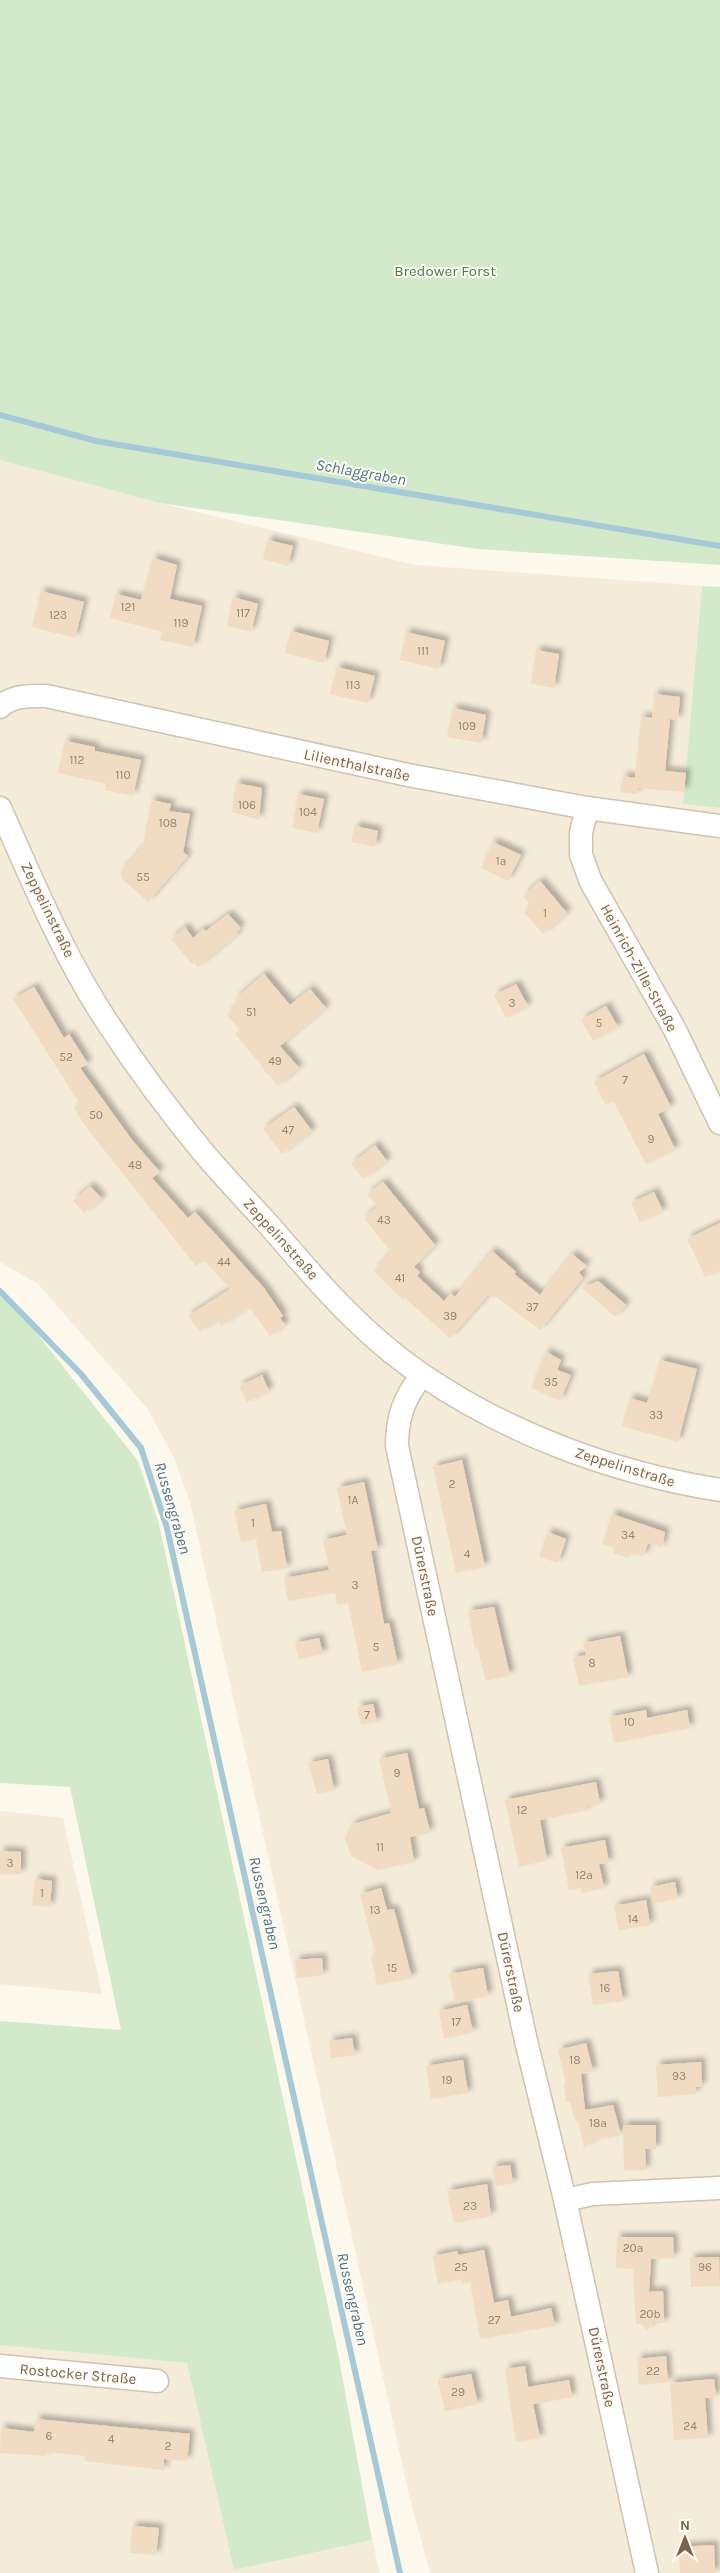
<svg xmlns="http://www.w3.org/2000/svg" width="720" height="2573" viewBox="0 0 720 2573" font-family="Karla,sans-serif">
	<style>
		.residential { fill: #f4ebd9 }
		.green { fill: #d2eac9 }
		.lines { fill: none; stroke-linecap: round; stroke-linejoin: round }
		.stream { stroke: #a6c9d8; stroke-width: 6 }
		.building { fill: #f1dcc3; filter: url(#shadow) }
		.minor-casing { stroke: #cfc2b0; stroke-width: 25 }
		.minor { stroke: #fff; stroke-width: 22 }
		.labels { text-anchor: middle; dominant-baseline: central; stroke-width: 4; stroke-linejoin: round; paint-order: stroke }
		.number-label { font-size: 12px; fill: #96816b }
		.park-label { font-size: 15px; fill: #4e7d45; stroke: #fffbf2 }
		.street-label { font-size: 15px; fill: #78634e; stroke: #fffbf2 }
		.water-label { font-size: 16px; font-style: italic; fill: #47758a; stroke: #fffbf2 }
	</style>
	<defs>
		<filter id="shadow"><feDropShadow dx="4.5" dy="-4.5" stdDeviation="2.5" flood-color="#0004"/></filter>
	</defs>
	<rect width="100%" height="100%" fill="#fcf8eb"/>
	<!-- residential -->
	<path class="residential" d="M 0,460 L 160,503 L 415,565 L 702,586 L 683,804 L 720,808 L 720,2573 L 430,2573 L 409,2495 L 190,1502 L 174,1458 L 147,1408 L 38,1284 L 0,1262 Z
		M 0,1811 L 63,1818 L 102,1994 L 0,1984 Z
		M 0,2345 L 187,2363 L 234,2570 L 372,2540 L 380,2573 L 0,2573 Z"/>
	<!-- green -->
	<path class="green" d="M 0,0 L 720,0 L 720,565 L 478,549 L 160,503 L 0,460 Z
		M 702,586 L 720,587 L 720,808 L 683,804 Z
		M 0,1287 L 138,1461 L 159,1524 L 338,2353 L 372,2540 L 234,2570 L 187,2363 L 0,2345 L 0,2021 L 121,2030 L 70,1787 L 0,1783 Z"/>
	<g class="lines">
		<!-- stream -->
		<path class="stream" d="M 0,415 L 96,441 L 720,546
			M 0,1291 L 81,1374 L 141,1448 L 167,1528 L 400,2573"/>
	</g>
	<!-- building -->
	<path class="building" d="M 268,540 L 293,546 L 288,566 L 263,559 Z
		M 153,558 L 177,565 L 170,599 L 202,606 L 193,647 L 160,640 L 162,632 L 110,618 L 116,594 L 141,600 Z
		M 41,591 L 84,602 L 75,638 L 32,627 Z
		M 233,597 L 258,604 L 251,632 L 227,626 Z
		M 291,631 L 329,641 L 324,663 L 285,653 Z
		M 406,632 L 445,641 L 439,669 L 400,660 Z
		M 536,650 L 559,654 L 554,688 L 531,684 Z
		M 337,667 L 375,676 L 368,703 L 330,694 Z
		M 654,694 L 680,697 L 678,720 L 670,719 L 665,771 L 686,773 L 684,792 L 638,788 L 637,794 L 620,792 L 623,776 L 635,778 L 641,717 L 652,718 Z
		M 453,708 L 486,715 L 481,743 L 447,737 Z
		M 65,741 L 95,747 L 95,751 L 141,760 L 133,796 L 105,790 L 106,784 L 58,773 Z
		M 236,783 L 262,788 L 259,820 L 232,812 Z
		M 298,794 L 324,799 L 317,833 L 292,828 Z
		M 151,800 L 171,804 L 169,811 L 190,814 L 183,852 L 188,856 L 148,902 L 121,878 L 121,872 L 143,846 Z
		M 355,826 L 378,831 L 375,847 L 351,842 Z
		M 493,842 L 521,855 L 508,881 L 481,868 Z
		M 540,881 L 567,913 L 543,934 L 524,912 L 531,906 L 523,896 Z
		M 228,914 L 241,928 L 236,932 L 238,934 L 198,967 L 195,963 L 192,964 L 171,939 L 185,927 L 193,938 L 203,929 L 206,931 Z
		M 264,974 L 290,1005 L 310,989 L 326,1008 L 280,1046 L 299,1068 L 278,1086 L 269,1075 L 266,1074 L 262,1066 L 235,1034 L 240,1030 L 227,1015 L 235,1008 L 233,1005 L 237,1001 L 235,999 Z
		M 516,984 L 528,1006 L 506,1018 L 494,995 Z
		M 34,987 L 64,1038 L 69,1034 L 88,1064 L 80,1068 L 132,1140 L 160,1172 L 152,1178 L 188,1218 L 195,1212 L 220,1239 L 264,1288 L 283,1316 L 280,1318 L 285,1325 L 270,1336 L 249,1307 L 221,1326 L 217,1320 L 200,1332 L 188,1316 L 230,1289 L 203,1259 L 196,1266 L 86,1127 L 74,1108 L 80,1104 L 13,999 Z
		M 606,1006 L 618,1027 L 593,1041 L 581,1020 Z
		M 644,1054 L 671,1107 L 658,1114 L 675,1149 L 646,1164 L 613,1101 L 606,1105 L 594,1082 Z
		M 294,1107 L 312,1131 L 282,1154 L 263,1129 Z
		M 375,1145 L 387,1161 L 363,1179 L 351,1164 Z
		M 383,1182 L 435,1245 L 414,1267 L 420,1272 L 417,1276 L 444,1301 L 451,1293 L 455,1297 L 492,1251 L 516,1272 L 514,1274 L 540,1295 L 572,1254 L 587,1266 L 579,1272 L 583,1278 L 540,1330 L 495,1296 L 494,1298 L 489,1294 L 450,1338 L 405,1298 L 403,1300 L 374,1271 L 391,1252 L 364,1218 L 377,1207 L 367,1194 Z
		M 90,1186 L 102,1199 L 84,1213 L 73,1201 Z
		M 654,1192 L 663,1211 L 640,1222 L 631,1203 Z
		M 720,1223 L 720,1270 L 705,1277 L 687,1239 Z
		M 598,1281 L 626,1305 L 615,1317 L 582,1288 Z
		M 546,1352 L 561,1360 L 557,1370 L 571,1375 L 560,1401 L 531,1388 Z
		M 660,1360 L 697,1369 L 678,1442 L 622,1426 L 630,1398 L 647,1403 Z
		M 262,1375 L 269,1391 L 247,1402 L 239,1386 Z
		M 462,1460 L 485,1567 L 456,1573 L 433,1467 Z
		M 364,1482 L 378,1550 L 371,1551 L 384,1624 L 389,1623 L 398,1664 L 362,1672 L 348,1603 L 337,1605 L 335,1593 L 288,1601 L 284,1578 L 329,1570 L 323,1540 L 347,1535 L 337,1488 Z
		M 266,1504 L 272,1532 L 281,1531 L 287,1568 L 262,1572 L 256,1539 L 241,1542 L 234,1511 Z
		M 612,1514 L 665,1532 L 662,1548 L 648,1543 L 643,1557 L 630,1553 L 629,1558 L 613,1553 L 615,1548 L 602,1544 Z
		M 548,1532 L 566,1539 L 558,1563 L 539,1557 Z
		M 494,1607 L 510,1675 L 486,1681 L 477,1648 L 475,1649 L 468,1611 Z
		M 620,1636 L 628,1677 L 579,1686 L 573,1658 L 586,1655 L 583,1643 Z
		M 319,1638 L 323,1654 L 299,1659 L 295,1643 Z
		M 373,1704 L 377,1722 L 361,1725 L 357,1707 Z
		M 646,1710 L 647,1718 L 687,1710 L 690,1728 L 614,1743 L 609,1717 Z
		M 407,1753 L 419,1809 L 424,1808 L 430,1832 L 410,1837 L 414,1862 L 377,1870 L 351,1856 L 345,1838 L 353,1824 L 391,1813 L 379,1759 Z
		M 328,1759 L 334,1790 L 317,1794 L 308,1763 Z
		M 596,1782 L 600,1804 L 586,1806 L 587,1810 L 540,1820 L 547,1860 L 519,1867 L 505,1800 Z
		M 605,1840 L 609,1863 L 599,1864 L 604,1888 L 582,1893 L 581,1888 L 569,1890 L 561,1848 Z
		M 0,1851 L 21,1852 L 21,1874 L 0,1874 Z
		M 35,1879 L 52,1881 L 50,1907 L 32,1905 Z
		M 675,1882 L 678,1899 L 653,1903 L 650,1887 Z
		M 381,1888 L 387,1910 L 394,1909 L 412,1978 L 377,1985 L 371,1957 L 376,1956 L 360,1894 Z
		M 646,1900 L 650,1925 L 619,1930 L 614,1906 Z
		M 322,1958 L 323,1975 L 297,1978 L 295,1960 Z
		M 483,1968 L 488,1996 L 455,2003 L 449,1974 Z
		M 618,1971 L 623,2001 L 593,2005 L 588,1974 Z
		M 467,2005 L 473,2032 L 444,2039 L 439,2011 Z
		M 352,2038 L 355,2055 L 331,2058 L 329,2041 Z
		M 586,2043 L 593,2071 L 581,2074 L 585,2110 L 613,2105 L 621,2135 L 595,2140 L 584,2148 L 578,2121 L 575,2121 L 570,2102 L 566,2102 L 564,2084 L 566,2084 L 558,2050 Z
		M 463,2060 L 468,2093 L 431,2099 L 426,2066 Z
		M 701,2062 L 702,2087 L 696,2087 L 696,2094 L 658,2097 L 656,2065 Z
		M 623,2125 L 656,2125 L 656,2149 L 645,2149 L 646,2170 L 624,2170 Z
		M 510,2165 L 513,2183 L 496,2186 L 492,2167 Z
		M 487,2184 L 491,2216 L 454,2223 L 447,2191 Z
		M 617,2237 L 673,2237 L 674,2258 L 651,2259 L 649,2292 L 663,2291 L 664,2323 L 653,2323 L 647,2330 L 641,2324 L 636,2324 L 633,2269 L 616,2268 Z
		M 484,2250 L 494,2303 L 508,2300 L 511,2317 L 551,2308 L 555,2326 L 480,2339 L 470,2282 L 462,2284 L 461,2279 L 438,2284 L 433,2256 L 457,2251 L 458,2255 Z
		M 719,2257 L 720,2286 L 691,2287 L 690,2258 Z
		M 666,2356 L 668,2382 L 639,2385 L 637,2359 Z
		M 525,2366 L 528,2387 L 569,2380 L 572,2397 L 533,2404 L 540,2438 L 516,2442 L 505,2369 Z
		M 471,2374 L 478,2404 L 445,2411 L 438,2380 Z
		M 714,2379 L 716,2397 L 705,2398 L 708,2438 L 674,2440 L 670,2383 Z
		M 36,2419 L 190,2434 L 187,2461 L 164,2459 L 164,2470 L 84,2461 L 85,2456 L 49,2452 L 45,2456 L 0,2453 L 1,2428 L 34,2432 Z
		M 132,2526 L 159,2528 L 156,2555 L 130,2553 Z
		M 714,2545 L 715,2573 L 680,2573 L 679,2547 Z"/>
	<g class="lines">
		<defs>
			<path id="minor" d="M 0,707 C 13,695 30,696 46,696 L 408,775 L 587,808 L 720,826
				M 0,808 C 32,880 63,955 107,1022 C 136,1066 169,1111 203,1152 C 224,1177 247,1201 269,1225 C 315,1279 362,1334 421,1374 C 510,1435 615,1473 720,1490
				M 587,808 L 581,833 L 581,855 L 591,882 L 674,1028 L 720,1123
				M 422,1375 C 404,1398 397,1417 397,1446 L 526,2041 L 565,2200 L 647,2573
				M 565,2200 L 593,2194 L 720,2188
				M 0,2366 L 157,2381"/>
		</defs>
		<!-- minor casing -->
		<use href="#minor" class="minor-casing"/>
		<!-- minor -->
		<use href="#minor" class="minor"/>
	</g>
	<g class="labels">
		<!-- number labels -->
		<g class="number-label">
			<text x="128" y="607">121</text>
			<text x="243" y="613">117</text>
			<text x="58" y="615">123</text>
			<text x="181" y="623">119</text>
			<text x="423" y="651">111</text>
			<text x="353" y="685">113</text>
			<text x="467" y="726">109</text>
			<text x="77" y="760">112</text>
			<text x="123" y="775">110</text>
			<text x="247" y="805">106</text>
			<text x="308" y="812">104</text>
			<text x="168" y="823">108</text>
			<text x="501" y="861">1a</text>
			<text x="143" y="877">55</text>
			<text x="545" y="913">1</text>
			<text x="512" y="1003">3</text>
			<text x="251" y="1012">51</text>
			<text x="599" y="1023">5</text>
			<text x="66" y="1057">52</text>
			<text x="275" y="1061">49</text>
			<text x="625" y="1080">7</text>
			<text x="96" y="1115">50</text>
			<text x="288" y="1130">47</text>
			<text x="651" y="1139">9</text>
			<text x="135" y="1165">48</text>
			<text x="384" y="1220">43</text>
			<text x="224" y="1262">44</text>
			<text x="400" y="1278">41</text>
			<text x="532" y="1307">37</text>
			<text x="450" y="1316">39</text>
			<text x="551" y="1382">35</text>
			<text x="656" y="1415">33</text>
			<text x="452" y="1484">2</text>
			<text x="353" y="1500">1A</text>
			<text x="253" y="1523">1</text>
			<text x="628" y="1535">34</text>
			<text x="467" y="1554">4</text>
			<text x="355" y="1585">3</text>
			<text x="376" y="1647">5</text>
			<text x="592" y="1663">8</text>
			<text x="367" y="1715">7</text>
			<text x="629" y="1722">10</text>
			<text x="397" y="1773">9</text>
			<text x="522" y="1810">12</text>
			<text x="380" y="1847">11</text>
			<text x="10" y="1863">3</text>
			<text x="584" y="1875">12a</text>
			<text x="42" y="1893">1</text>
			<text x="375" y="1910">13</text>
			<text x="633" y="1919">14</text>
			<text x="392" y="1968">15</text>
			<text x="605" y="1988">16</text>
			<text x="456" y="2022">17</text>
			<text x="575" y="2060">18</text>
			<text x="679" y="2076">93</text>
			<text x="447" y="2080">19</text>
			<text x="598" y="2123">18a</text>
			<text x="470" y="2206">23</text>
			<text x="633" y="2248">20a</text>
			<text x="461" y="2267">25</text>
			<text x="705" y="2267">96</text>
			<text x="650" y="2314">20b</text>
			<text x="494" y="2320">27</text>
			<text x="653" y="2371">22</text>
			<text x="458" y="2392">29</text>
			<text x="690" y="2426">24</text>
			<text x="49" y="2436">6</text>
			<text x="111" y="2439">4</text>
			<text x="168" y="2446">2</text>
		</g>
		<!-- park labels -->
		<g class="park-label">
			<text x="445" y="271">Bredower Forst</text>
		</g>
		<!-- street labels -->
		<g class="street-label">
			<text transform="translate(357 765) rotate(12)">Lilienthalstraße</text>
			<text transform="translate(48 910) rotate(64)">Zeppelinstraße</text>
			<text transform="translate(639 968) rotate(61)">Heinrich-Zille-Straße</text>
			<text transform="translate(281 1239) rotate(48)">Zeppelinstraße</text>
			<text transform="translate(625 1467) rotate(17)">Zeppelinstraße</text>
			<text transform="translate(425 1576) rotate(78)">Dürerstraße</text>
			<text transform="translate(511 1972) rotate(78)">Dürerstraße</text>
			<text transform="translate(602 2367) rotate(78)">Dürerstraße</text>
			<text transform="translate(78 2374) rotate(5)">Rostocker Straße</text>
		</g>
		<!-- water labels -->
		<g class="water-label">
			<text transform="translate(361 472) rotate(10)">Schlaggraben</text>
			<text transform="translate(173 1508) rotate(74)">Russengraben</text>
			<text transform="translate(265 1903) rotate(77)">Russengraben</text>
			<text transform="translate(353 2299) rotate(77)">Russengraben</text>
		</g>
	</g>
	<!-- north arrow -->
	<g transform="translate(685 2538)" stroke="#fffbf2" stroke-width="4" paint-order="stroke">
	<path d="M0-4L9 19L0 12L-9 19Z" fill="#78634e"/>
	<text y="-8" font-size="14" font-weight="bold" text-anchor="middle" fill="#78634e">N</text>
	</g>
</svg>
